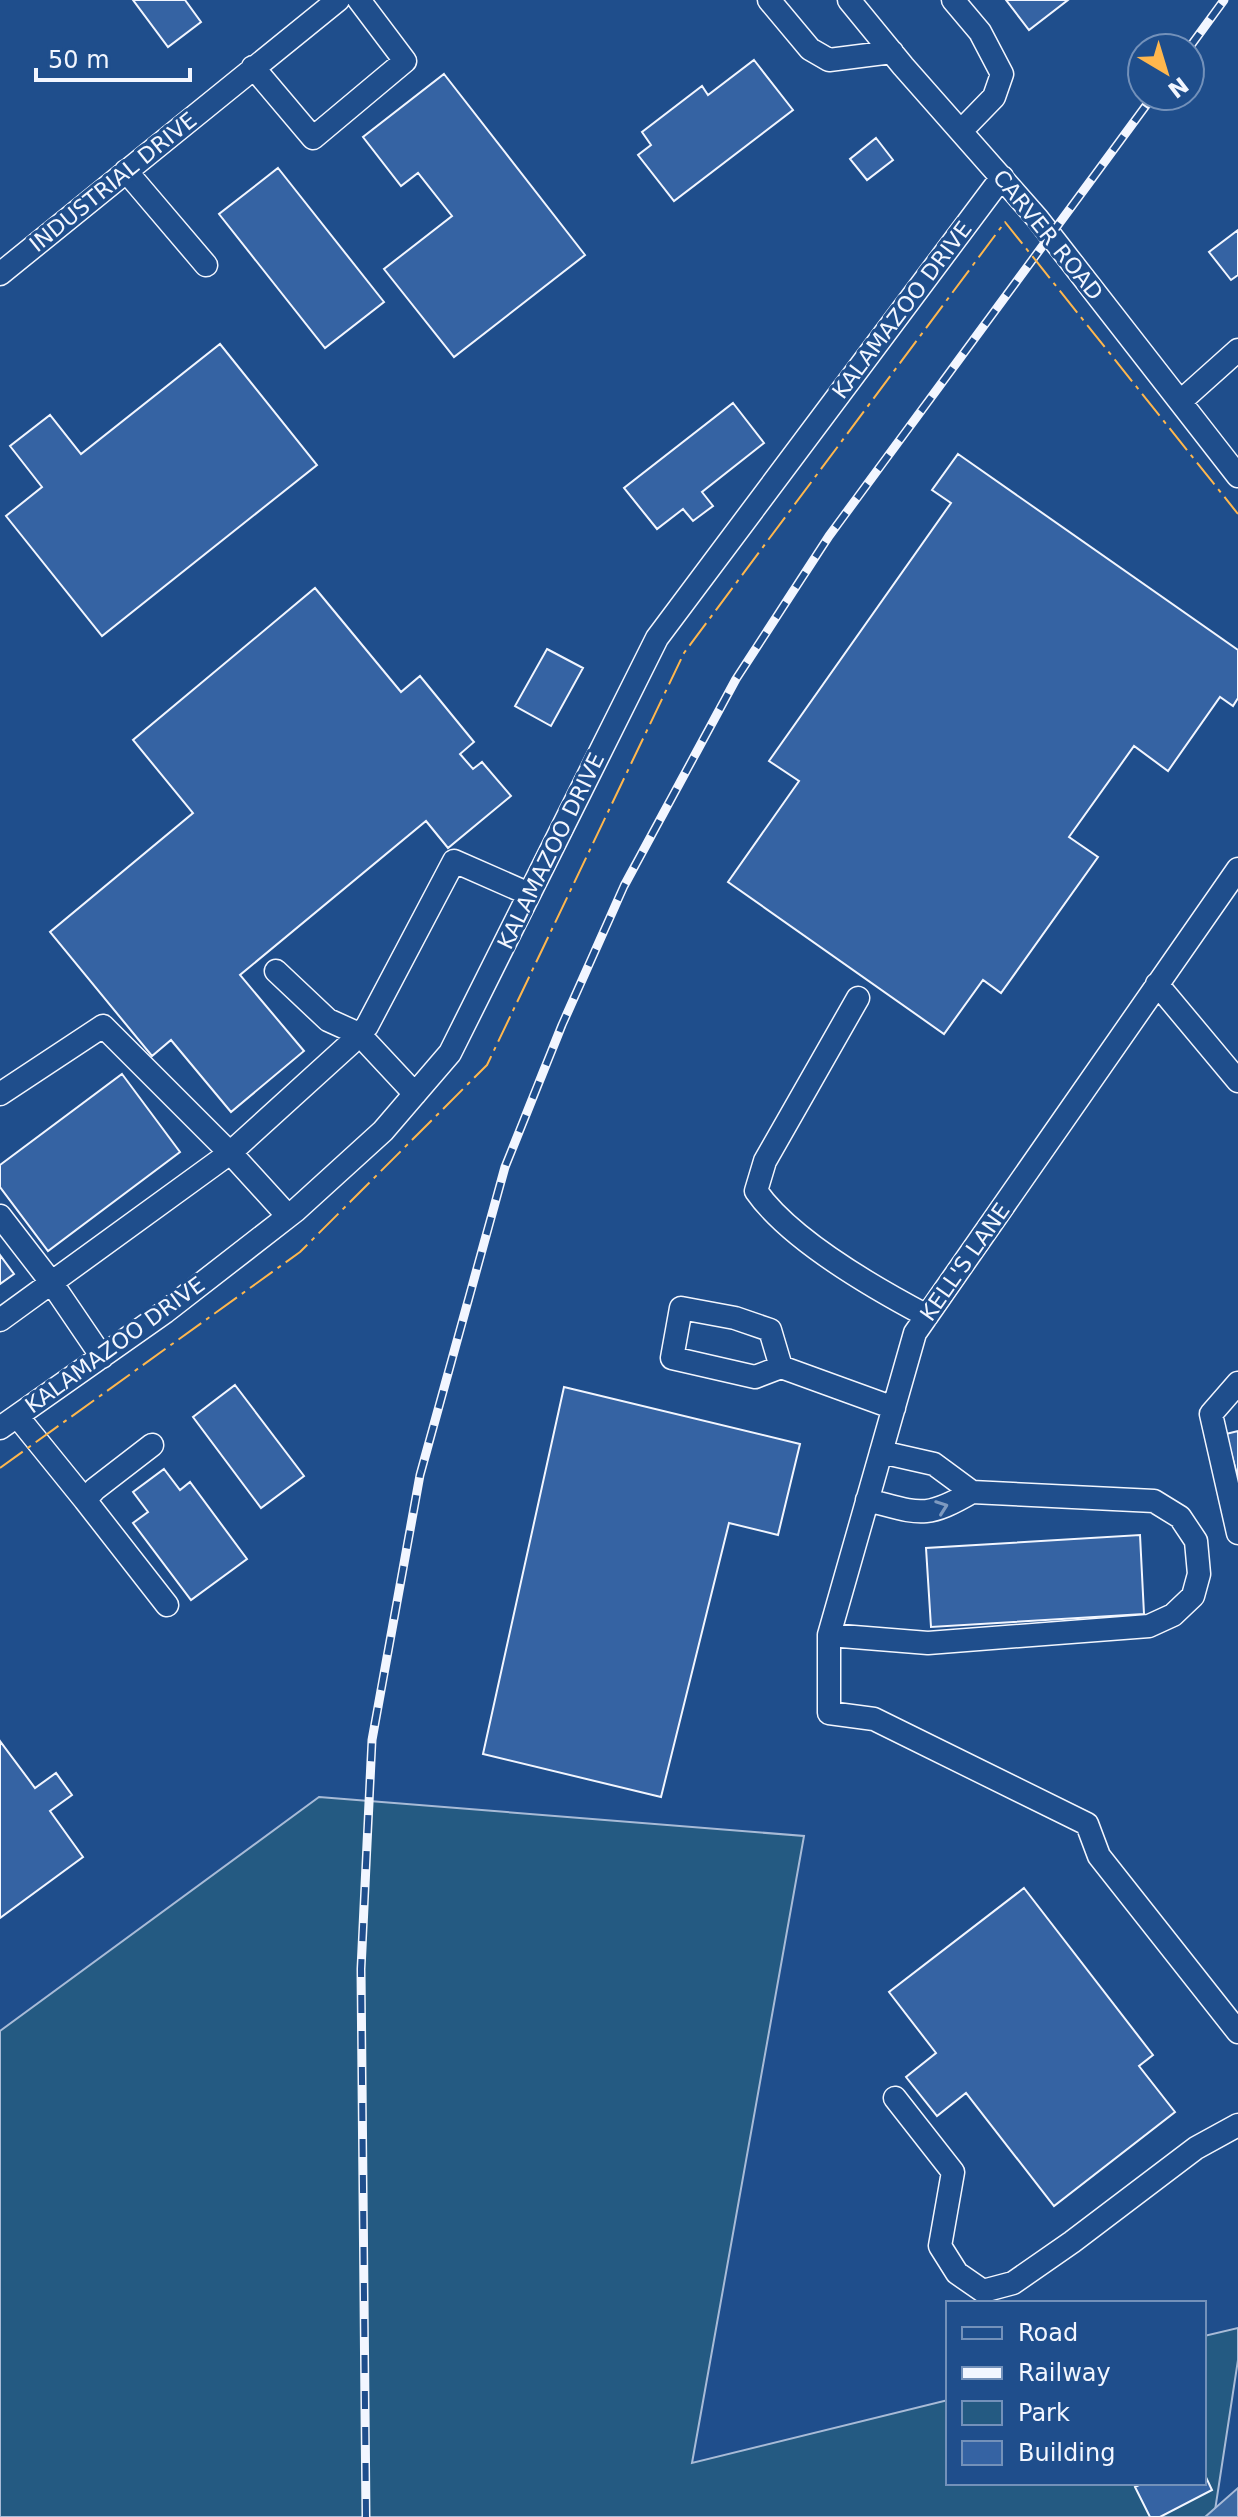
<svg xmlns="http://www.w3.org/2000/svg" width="1238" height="2517" viewBox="0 0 1238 2517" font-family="'DejaVu Sans',sans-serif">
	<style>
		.green { fill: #245a82; stroke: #a8bbd7; stroke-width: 2 }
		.water { fill: #3b69a3; stroke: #a8bbd7; stroke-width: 2 }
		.building { fill: #3563a3; stroke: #f2f6ff; stroke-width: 2 }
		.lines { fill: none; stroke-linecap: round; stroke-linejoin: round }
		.minor-casing { stroke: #f2f6ff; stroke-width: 25 }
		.minor { stroke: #1f4e8c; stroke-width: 22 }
		.rail-casing { stroke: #f2f6ff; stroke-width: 9 }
		.rail { stroke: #1f4e8c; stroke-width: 6; stroke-dasharray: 18; stroke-linecap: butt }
		.power { stroke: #ffb74d; stroke-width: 2; stroke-dasharray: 28 6 4 6; stroke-linecap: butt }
		.oneway { stroke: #7e9ac0 }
		.labels { text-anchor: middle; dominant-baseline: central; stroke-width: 6; stroke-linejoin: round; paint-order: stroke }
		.street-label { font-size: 22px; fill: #f2f6ff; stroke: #1f4e8c }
	</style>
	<rect width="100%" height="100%" fill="#1f4e8c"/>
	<!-- green -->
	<path class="green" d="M 319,1797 L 804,1836 L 692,2463 L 948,2400 L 948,2483 L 1204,2483 L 1204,2336 L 1238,2328 L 1238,2360 L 1214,2517 L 0,2517 L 0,2031 Z"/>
	<!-- water -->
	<path class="water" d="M 1238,2488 L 1238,2517 L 1205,2517 Z"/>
	<!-- building -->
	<path class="building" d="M 133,0 L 185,0 L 201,22 L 168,47 Z
		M 1006,0 L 1068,0 L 1029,30 Z
		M 754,60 L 793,110 L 674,201 L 638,155 L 651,145 L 642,132 L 702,86 L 708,95 Z
		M 444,74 L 585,255 L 454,357 L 384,269 L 452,216 L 418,173 L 401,186 L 363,137 Z
		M 876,138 L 893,160 L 867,180 L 850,159 Z
		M 278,168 L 384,302 L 325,348 L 219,214 Z
		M 1238,230 L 1238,275 L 1231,280 L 1209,252 Z
		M 220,344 L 317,465 L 102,636 L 6,516 L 42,487 L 10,446 L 50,415 L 81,454 Z
		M 733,403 L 764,443 L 702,492 L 713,506 L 693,521 L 683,509 L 657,529 L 624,488 Z
		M 958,454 L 1238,650 L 1238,698 L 1233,706 L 1220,697 L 1168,771 L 1134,746 L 1069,837 L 1098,857 L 1001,993 L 983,980 L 944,1034 L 728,882 L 799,781 L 769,761 L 951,503 L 932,490 Z
		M 315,588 L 401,692 L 420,676 L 474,742 L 460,754 L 473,769 L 482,762 L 511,796 L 448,848 L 426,821 L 240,975 L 304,1051 L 231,1112 L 171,1040 L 152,1056 L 50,932 L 193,813 L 133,740 Z
		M 547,649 L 583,668 L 551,726 L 515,706 Z
		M 122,1074 L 180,1152 L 48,1251 L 0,1187 L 0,1165 Z
		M 0,1255 L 14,1274 L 0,1284 Z
		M 235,1385 L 304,1476 L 261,1508 L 193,1417 Z
		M 564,1387 L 800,1444 L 778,1535 L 729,1523 L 661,1797 L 483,1754 Z
		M 1238,1431 L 1238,1478 L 1226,1434 Z
		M 164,1469 L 180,1490 L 190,1482 L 247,1559 L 191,1600 L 133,1523 L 148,1512 L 133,1492 Z
		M 1140,1535 L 1144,1614 L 931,1627 L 926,1548 Z
		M 0,1741 L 35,1788 L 56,1773 L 72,1795 L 50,1811 L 83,1857 L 0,1918 Z
		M 1024,1888 L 1153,2055 L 1139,2066 L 1175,2112 L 1054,2206 L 966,2093 L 937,2116 L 906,2077 L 936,2053 L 889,1992 Z
		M 1204,2473 L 1212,2490 L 1160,2517 L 1150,2517 L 1135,2487 L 1143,2483 L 1204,2483 Z"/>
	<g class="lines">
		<defs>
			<path id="minor" d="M 769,0 L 810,49 L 829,60 L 892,52
				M 849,0 L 903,66 L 1037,218 L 1238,476
				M 953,0 L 980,32 L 1002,74 L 994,97 L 961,131
				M 253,67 L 313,138 L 405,61 L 359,0
				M 126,171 L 206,265
				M 0,274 L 338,0
				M 1181,401 L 1238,350
				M 1238,869 L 915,1333 L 829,1635 L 829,1713 L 874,1719 L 1087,1824 L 1099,1856 L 1238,2032
				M 276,971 L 328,1020 L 359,1034 L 415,1094
				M 1157,984 L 1238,1081
				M 858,998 L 765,1161 L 756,1191 C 790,1240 874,1288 927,1316
				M 0,1094 L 103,1026 L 237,1160 L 288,1216
				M 0,1216 L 51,1282 L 102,1357
				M 0,1320 L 230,1153 L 351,1043 L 367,1026 L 454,861 L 529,894
				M 781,1367 L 770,1330 L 735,1318 L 681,1308 L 672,1358 L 755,1377 L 781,1367 L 894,1408
				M 1238,1383 L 1211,1414 L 1238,1533
				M 17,1416 L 85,1500
				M 0,1428 L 165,1312 L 295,1211 L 383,1131 L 450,1053 L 657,638 L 1002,177
				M 152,1445 L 95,1489 L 85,1500 L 167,1605
				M 867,1500 C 919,1513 924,1520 972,1492 L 934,1464 L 881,1452
				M 829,1635 L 928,1643 L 1149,1626 L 1173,1615 L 1193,1596 L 1199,1574 L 1196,1541 L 1180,1517 L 1154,1501 L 972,1492
				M 895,2098 L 953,2172 L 940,2246 L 957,2273 L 983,2291 L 1013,2283 L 1072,2242 L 1196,2148 L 1238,2125"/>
		</defs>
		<!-- minor casing -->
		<use href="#minor" class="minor-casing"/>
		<!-- minor -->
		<use href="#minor" class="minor"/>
		<defs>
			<path id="rail" d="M 1189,48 L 1224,0
				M 366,2517 L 361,1969 L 372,1740 L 420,1475 L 505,1167 L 562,1025 L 624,886 L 736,679 L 829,536 L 1153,96"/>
		</defs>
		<!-- rail casing -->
		<use href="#rail" class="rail-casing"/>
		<!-- rail -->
		<use href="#rail" class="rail"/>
		<!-- power -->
		<path class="power" d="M 0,1468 L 300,1252 L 487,1065 L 684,653 L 1005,222 L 1238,514"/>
	</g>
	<!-- one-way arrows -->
	<defs><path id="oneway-chevron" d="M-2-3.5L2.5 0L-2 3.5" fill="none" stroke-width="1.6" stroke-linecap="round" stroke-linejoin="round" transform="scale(2)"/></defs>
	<use class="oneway" href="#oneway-chevron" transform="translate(942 1507) rotate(-20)"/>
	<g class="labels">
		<!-- street labels -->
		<g class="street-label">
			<text transform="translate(113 182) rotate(-39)">INDUSTRIAL DRIVE</text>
			<text transform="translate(1048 235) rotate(51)">CARVER ROAD</text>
			<text transform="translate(902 310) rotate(-53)">KALAMAZOO DRIVE</text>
			<text transform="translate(551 851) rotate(-64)">KALAMAZOO DRIVE</text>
			<text transform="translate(965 1262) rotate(-55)">KELL'S LANE</text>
			<text transform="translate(115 1345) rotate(-36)">KALAMAZOO DRIVE</text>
		</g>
	</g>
	<!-- legend -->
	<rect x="946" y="2301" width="260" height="184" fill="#1f4e8c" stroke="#7391ba" stroke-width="2"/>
	<rect x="962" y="2327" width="40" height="12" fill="#1f4e8c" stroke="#7391ba" stroke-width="2"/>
	<text x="1018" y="2341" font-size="24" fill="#f2f6ff">Road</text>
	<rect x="962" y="2367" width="40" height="12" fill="#f2f6ff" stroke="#7391ba" stroke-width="2"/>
	<text x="1018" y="2381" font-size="24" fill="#f2f6ff">Railway</text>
	<rect x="962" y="2401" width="40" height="24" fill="#245a82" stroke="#7391ba" stroke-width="2"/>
	<text x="1018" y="2421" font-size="24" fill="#f2f6ff">Park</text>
	<rect x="962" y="2441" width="40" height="24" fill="#3563a3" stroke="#7391ba" stroke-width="2"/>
	<text x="1018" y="2461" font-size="24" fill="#f2f6ff">Building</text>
	<!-- north arrow -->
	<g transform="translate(1166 72) rotate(142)"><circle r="38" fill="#1f4e8c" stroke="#7391ba" stroke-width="2"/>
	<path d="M0-6L14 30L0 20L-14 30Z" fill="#ffb74d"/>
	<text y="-12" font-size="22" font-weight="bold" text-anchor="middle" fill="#f2f6ff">N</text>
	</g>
	<!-- scale -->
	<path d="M36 68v12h154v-12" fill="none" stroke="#f2f6ff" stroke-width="4"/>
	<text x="48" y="68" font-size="24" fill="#f2f6ff" stroke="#1f4e8c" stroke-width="6" paint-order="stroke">50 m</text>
</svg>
